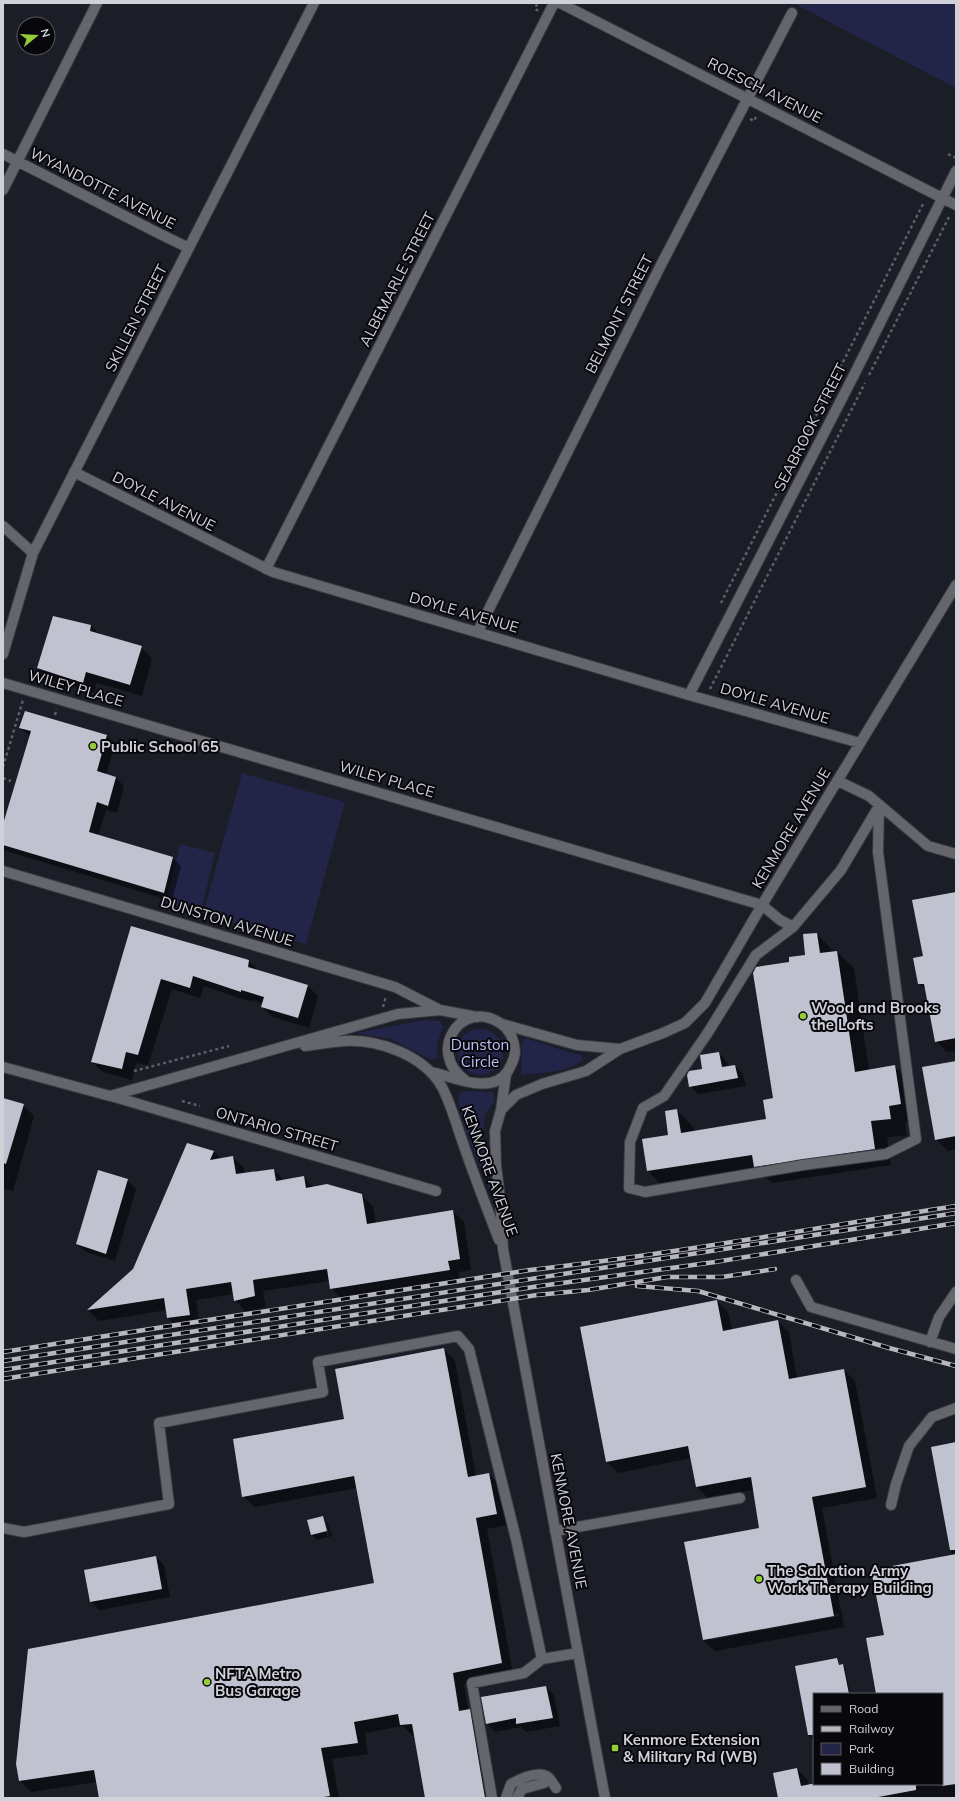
<svg xmlns="http://www.w3.org/2000/svg" width="959" height="1801" viewBox="0 0 959 1801" font-family="Mulish,sans-serif">
	<style>
		.green { fill: #222547 }
		.shadow { fill: #0007; fill-rule: evenodd }
		.building { fill: #c0c2d0 }
		.lines { fill: none; stroke-linecap: round; stroke-linejoin: round }
		.minor-casing { stroke: #383a43; stroke-width: 12 }
		.path { stroke: #5d5f68; stroke-width: 2.5; stroke-dasharray: 3 3; stroke-linecap: butt }
		.minor { stroke: #65666c; stroke-width: 10 }
		.rail-casing { stroke: #b7b8bf; stroke-width: 4.5 }
		.rail { stroke: #07070c; stroke-width: 3; stroke-dasharray: 9; stroke-linecap: butt }
		.poi-dot { fill: #95cc3a; stroke: #07070c; stroke-width: 1.5 }
		.labels { text-anchor: middle; dominant-baseline: central; stroke-width: 4; stroke-linejoin: round; paint-order: stroke }
		.street-label { font-size: 15px; fill: #d1d2d9; stroke: #07070c }
		.poi-label { font-size: 15px; font-weight: bold; fill: #d1d2d9; stroke: #07070c; text-anchor: start }
		.park-label { font-size: 15px; fill: #bbc3fb; stroke: #07070c }
	</style>
	<rect width="100%" height="100%" fill="#1b1d27"/>
	<!-- green -->
	<path class="green" d="M 793,3 L 956,3 L 956,88 L 816,15 Z
		M 242,773 L 345,802 L 306,944 L 203,914 Z
		M 180,844 L 215,853 L 201,911 L 166,903 Z
		M 424,1020 L 440,1021 L 443,1027 L 437,1044 L 437,1057 L 432,1060 L 390,1039 L 356,1033 Z
		M457 1052a23 23 0 1 1 46 0a23 23 0 1 1-46 0Z
		M 526,1038 L 565,1051 L 582,1055 L 583,1059 C 574,1072 537,1073 521,1075 L 522,1042 Z
		M 465,1091 L 493,1092 L 495,1100 L 485,1115 L 482,1136 L 491,1193 C 482,1169 455,1116 459,1093 Z"/>
	<!-- shadow -->
	<path class="shadow" d="M 54,617 L 91,625 L 100,635 L 141,647 L 152,658 L 142,696 L 97,683 L 94,693 L 49,679 L 38,668 Z
		M 20,728 L 107,736 L 115,744 L 106,775 L 116,778 L 124,786 L 117,813 L 106,810 L 98,836 L 173,858 L 181,866 L 172,901 L 3,850 L 3,828 L 30,736 Z
		M 956,893 L 956,1051 L 947,1052 L 936,1041 L 927,991 L 919,984 L 924,957 Z
		M 131,927 L 249,961 L 259,971 L 307,985 L 318,996 L 309,1028 L 273,1017 L 262,1007 L 263,1004 L 252,1000 L 251,1002 L 204,986 L 200,998 L 172,989 L 148,1065 L 136,1063 L 132,1080 L 103,1072 L 92,1062 Z
		M 817,934 L 834,952 L 837,952 L 854,968 L 869,1070 L 894,1066 L 911,1083 L 917,1121 L 905,1122 L 907,1136 L 887,1137 L 891,1165 L 772,1183 L 761,1173 L 664,1188 L 648,1171 L 643,1140 L 669,1136 L 677,1110 L 693,1127 L 694,1132 L 767,1120 L 774,1099 L 791,962 L 806,956 Z
		M 719,1053 L 727,1062 L 728,1067 L 735,1066 L 743,1074 L 746,1086 L 698,1094 L 690,1086 Z
		M 956,1062 L 956,1149 L 948,1151 L 936,1139 Z
		M 3,1099 L 23,1105 L 34,1116 L 13,1191 L 3,1188 Z
		M 214,1151 L 221,1159 L 233,1157 L 244,1168 L 245,1174 L 274,1170 L 285,1181 L 303,1177 L 314,1188 L 362,1195 L 373,1207 L 376,1223 L 453,1211 L 464,1222 L 471,1270 L 458,1272 L 460,1281 L 342,1300 L 331,1288 L 330,1281 L 263,1291 L 266,1307 L 246,1312 L 235,1300 L 234,1294 L 196,1300 L 200,1326 L 179,1329 L 168,1318 L 167,1310 L 99,1321 L 88,1310 L 134,1270 Z
		M 127,1180 L 136,1189 L 115,1261 L 86,1252 L 77,1244 Z
		M 717,1301 L 728,1312 L 732,1330 L 777,1321 L 789,1332 L 797,1379 L 844,1370 L 855,1381 L 877,1498 L 822,1508 L 844,1627 L 715,1651 L 703,1640 L 760,1529 L 754,1490 L 708,1498 L 697,1487 L 691,1458 L 618,1473 L 607,1462 ZM 839,1614 L 839,1616 L 711,1640 L 711,1638 Z
		M 444,1349 L 455,1361 L 476,1476 L 489,1474 L 500,1485 L 507,1525 L 487,1529 L 513,1674 L 464,1684 L 468,1710 L 481,1721 L 494,1798 L 426,1798 L 415,1736 L 413,1736 L 403,1726 L 365,1733 L 368,1754 L 332,1759 L 339,1798 L 100,1798 L 97,1782 L 31,1792 L 20,1781 L 17,1764 L 375,1584 L 357,1488 L 255,1507 L 243,1496 Z
		M 956,1443 L 956,1796 L 948,1798 L 779,1798 L 797,1769 L 808,1780 L 809,1785 L 816,1784 L 942,1784 L 942,1694 L 877,1694 L 885,1636 L 952,1555 L 932,1448 Z
		M 322,1517 L 328,1523 L 332,1536 L 317,1540 L 312,1535 ZM 323,1522 L 326,1522 L 329,1535 L 327,1536 Z
		M 156,1557 L 164,1565 L 170,1597 L 99,1610 L 91,1602 L 85,1570 Z
		M 837,1659 L 840,1666 L 843,1665 L 845,1668 L 850,1694 L 814,1694 L 814,1738 L 812,1739 L 809,1736 L 796,1667 Z
		M 546,1687 L 554,1695 L 560,1726 L 526,1732 L 521,1727 L 495,1732 L 487,1724 Z"/>
	<!-- building -->
	<path class="building" d="M 53,616 L 91,625 L 90,631 L 142,646 L 130,685 L 86,672 L 83,683 L 37,668 Z
		M 25,711 L 107,735 L 97,771 L 116,777 L 108,806 L 97,802 L 89,832 L 173,857 L 164,893 L 3,845 L 3,824 L 31,731 L 19,728 Z
		M 956,892 L 956,1038 L 935,1042 L 924,984 L 918,984 L 913,958 L 923,956 L 912,900 Z
		M 131,926 L 249,960 L 248,967 L 308,985 L 298,1018 L 261,1007 L 264,997 L 241,990 L 241,992 L 193,976 L 190,988 L 161,979 L 138,1055 L 126,1052 L 122,1069 L 91,1062 Z
		M 817,933 L 820,953 L 837,951 L 855,1072 L 895,1065 L 901,1104 L 889,1106 L 891,1119 L 871,1121 L 875,1149 L 754,1167 L 752,1155 L 647,1171 L 642,1139 L 668,1135 L 665,1111 L 677,1109 L 681,1133 L 766,1119 L 763,1100 L 773,1098 L 753,973 L 756,967 L 789,962 L 789,957 L 805,955 L 803,934 Z
		M 719,1052 L 722,1067 L 735,1065 L 738,1078 L 689,1087 L 687,1075 L 689,1071 L 702,1069 L 700,1055 Z
		M 956,1061 L 956,1136 L 935,1140 L 922,1067 Z
		M 3,1098 L 24,1104 L 6,1164 L 3,1163 Z
		M 187,1143 L 214,1151 L 210,1160 L 233,1156 L 236,1174 L 274,1169 L 276,1181 L 304,1176 L 306,1188 L 327,1184 L 362,1194 L 367,1224 L 453,1210 L 460,1259 L 448,1261 L 450,1270 L 330,1289 L 327,1269 L 253,1280 L 255,1296 L 234,1301 L 231,1282 L 186,1289 L 190,1315 L 167,1318 L 164,1298 L 87,1310 L 133,1269 Z
		M 98,1170 L 128,1179 L 106,1254 L 76,1244 Z
		M 717,1300 L 723,1331 L 778,1320 L 789,1379 L 844,1369 L 866,1487 L 812,1497 L 834,1616 L 703,1640 L 684,1542 L 759,1528 L 751,1477 L 696,1487 L 688,1446 L 606,1462 L 580,1327 Z
		M 444,1348 L 468,1477 L 489,1473 L 497,1514 L 476,1518 L 502,1663 L 453,1673 L 459,1711 L 470,1709 L 485,1798 L 425,1798 L 412,1724 L 400,1725 L 398,1714 L 354,1722 L 358,1743 L 321,1748 L 330,1796 L 317,1798 L 99,1798 L 94,1770 L 19,1781 L 16,1764 L 28,1649 L 374,1583 L 354,1476 L 242,1497 L 233,1439 L 344,1419 L 335,1369 Z
		M 956,1442 L 956,1550 L 950,1550 L 931,1447 Z
		M 323,1516 L 327,1531 L 311,1535 L 307,1520 Z
		M 956,1554 L 956,1784 L 942,1786 L 942,1694 L 876,1694 L 866,1638 L 884,1635 L 871,1570 Z
		M 156,1556 L 162,1589 L 90,1602 L 84,1570 Z
		M 837,1658 L 839,1665 L 843,1664 L 849,1694 L 814,1694 L 814,1735 L 808,1735 L 795,1666 Z
		M 546,1686 L 553,1718 L 516,1724 L 516,1718 L 486,1724 L 481,1697 Z
		M 797,1768 L 801,1786 L 811,1784 L 916,1784 L 916,1790 L 873,1798 L 778,1798 L 773,1773 Z"/>
	<g class="lines">
		<defs>
			<path id="minor" d="M 560,3 L 956,205
				M 3,154 L 160,234 L 189,248
				M 3,190 L 97,3
				M 74,472 L 273,572 L 689,695 L 860,743
				M 3,526 L 33,553
				M 266,569 L 554,3
				M 478,631 L 662,263 L 792,13
				M 3,654 L 33,553 L 314,3
				M 3,683 L 762,905 L 780,920 L 793,927 L 756,955 L 707,1034 L 664,1096 L 643,1108 L 630,1142 L 629,1188 L 645,1192 L 803,1165 L 886,1154 L 916,1139 L 878,852 L 879,806 L 841,870 L 793,927
				M 689,695 L 854,375 L 956,171
				M 838,781 L 869,796 L 928,846 L 956,854
				M 3,871 L 395,987 L 440,1010
				M 502,1024 L 577,1045 L 620,1049
				M 305,1046 C 318,1044 331,1042 344,1041 C 378,1039 424,1055 442,1087 C 451,1104 456,1124 463,1143 C 474,1176 487,1208 499,1240
				M 3,1067 L 110,1096 L 398,1014 L 440,1010 L 477,1017
				M 431,1072 C 454,1077 492,1096 508,1071 C 511,1065 515,1059 515,1051 C 514,1040 510,1029 500,1023 C 461,998 426,1052 465,1080
				M 506,1074 L 501,1110 L 495,1131 L 496,1165 L 500,1198 L 503,1249 L 605,1798
				M 111,1096 L 436,1191
				M 501,1110 L 516,1095 L 542,1084 L 586,1071 L 620,1049 L 663,1033 L 685,1023 L 705,1003 L 762,905 L 956,585
				M 796,1280 L 811,1307 L 956,1349
				M 930,1342 L 939,1317 L 956,1292
				M 891,1505 L 896,1484 L 909,1446 L 932,1417 L 956,1408
				M 3,1528 L 24,1532 L 169,1504 L 159,1423 L 323,1392 L 318,1362 L 458,1336 L 469,1349 L 516,1539 L 542,1659 L 578,1653
				M 555,1531 L 740,1498
				M 492,1798 L 472,1683 L 524,1673 L 542,1659
				M 506,1798 L 511,1784 C 520,1779 538,1770 548,1777 C 551,1780 554,1785 556,1788
				M 517,1798 L 522,1789 L 544,1783 L 549,1778"/>
		</defs>
		<!-- minor casing -->
		<use href="#minor" class="minor-casing"/>
		<!-- path -->
		<path class="path" d="M 537,4 L 535,9 L 539,11
			M 750,119 L 754,121 L 756,117
			M 948,154 L 956,158
			M 869,375 L 950,215
			M 721,603 L 924,202
			M 710,689 L 865,383
			M 55,715 L 57,709
			M 3,767 L 23,700
			M 3,778 L 11,781
			M 383,1007 L 386,996
			M 134,1071 L 229,1046
			M 182,1101 L 200,1106
			M 229,1115 L 240,1118"/>
		<!-- minor -->
		<use href="#minor" class="minor"/>
		<defs>
			<path id="rail" d="M 637,1286 L 698,1291 L 889,1348 L 956,1366
				M 3,1352 L 530,1270 C 673,1254 814,1228 956,1206
				M 3,1361 L 956,1213
				M 3,1370 L 533,1287 L 715,1262 L 956,1223
				M 3,1379 L 537,1295 L 588,1290 L 667,1277 L 722,1277 L 775,1269"/>
		</defs>
		<!-- rail casing -->
		<use href="#rail" class="rail-casing"/>
		<!-- rail -->
		<use href="#rail" class="rail"/>
	</g>
	<!-- markers -->
	<g class="poi-dot">
		<circle cx="93" cy="746" r="4"/>
		<circle cx="803" cy="1016" r="4"/>
		<circle cx="759" cy="1579" r="4"/>
		<circle cx="207" cy="1682" r="4"/>
		<rect x="611" y="1744" width="8" height="8" rx="2"/>
	</g>
	<g class="labels">
		<!-- street labels -->
		<g class="street-label">
			<text transform="translate(765 90) rotate(27)">ROESCH AVENUE</text>
			<text transform="translate(103 188) rotate(27)">WYANDOTTE AVENUE</text>
			<text transform="translate(397 279) rotate(-63)">ALBEMARLE STREET</text>
			<text transform="translate(619 314) rotate(-63)">BELMONT STREET</text>
			<text transform="translate(136 318) rotate(-63)">SKILLEN STREET</text>
			<text transform="translate(810 427) rotate(-63)">SEABROOK STREET</text>
			<text transform="translate(164 501) rotate(27)">DOYLE AVENUE</text>
			<text transform="translate(464 612) rotate(16)">DOYLE AVENUE</text>
			<text transform="translate(76 688) rotate(16)">WILEY PLACE</text>
			<text transform="translate(775 703) rotate(16)">DOYLE AVENUE</text>
			<text transform="translate(387 779) rotate(16)">WILEY PLACE</text>
			<text transform="translate(791 828) rotate(-59)">KENMORE AVENUE</text>
			<text transform="translate(227 921) rotate(17)">DUNSTON AVENUE</text>
			<text transform="translate(277 1129) rotate(16)">ONTARIO STREET</text>
			<text transform="translate(490 1171) rotate(70)">KENMORE AVENUE</text>
			<text transform="translate(569 1521) rotate(79)">KENMORE AVENUE</text>
		</g>
		<!-- poi labels -->
		<g class="poi-label">
			<text x="101" y="746">Public School 65</text>
			<text x="811" y="1007">Wood and Brooks<tspan x="811" dy="17">the Lofts</tspan></text>
			<text x="767" y="1570">The Salvation Army<tspan x="767" dy="17">Work Therapy Building</tspan></text>
			<text x="215" y="1673">NFTA Metro<tspan x="215" dy="17">Bus Garage</tspan></text>
			<text x="623" y="1739">Kenmore Extension<tspan x="623" dy="17">&amp; Military Rd (WB)</tspan></text>
		</g>
		<!-- park labels -->
		<g class="park-label">
			<text x="480" y="1044">Dunston<tspan x="480" dy="17">Circle</tspan></text>
		</g>
	</g>
	<!-- border -->
	<rect width="959" height="1801" fill="none" stroke="#d1d2d9" stroke-width="8"/>
	<!-- legend -->
	<rect x="813" y="1693" width="130" height="92" fill="#07070c" stroke="#58585e"/>
	<rect x="821" y="1706" width="20" height="6" fill="#65666c" stroke="#58585e"/>
	<text x="849" y="1713" font-size="12" fill="#d1d2d9">Road</text>
	<rect x="821" y="1726" width="20" height="6" fill="#b7b8bf" stroke="#58585e"/>
	<text x="849" y="1733" font-size="12" fill="#d1d2d9">Railway</text>
	<rect x="821" y="1743" width="20" height="12" fill="#222547" stroke="#58585e"/>
	<text x="849" y="1753" font-size="12" fill="#d1d2d9">Park</text>
	<rect x="821" y="1763" width="20" height="12" fill="#c0c2d0" stroke="#58585e"/>
	<text x="849" y="1773" font-size="12" fill="#d1d2d9">Building</text>
	<!-- north arrow -->
	<g transform="translate(36 36) rotate(72)"><circle r="19" fill="#07070c" stroke="#58585e"/>
	<path d="M0-3L7 15L0 10L-7 15Z" fill="#95cc3a"/>
	<text y="-6" font-size="11" font-weight="bold" text-anchor="middle" fill="#d1d2d9">N</text>
	</g>
</svg>
